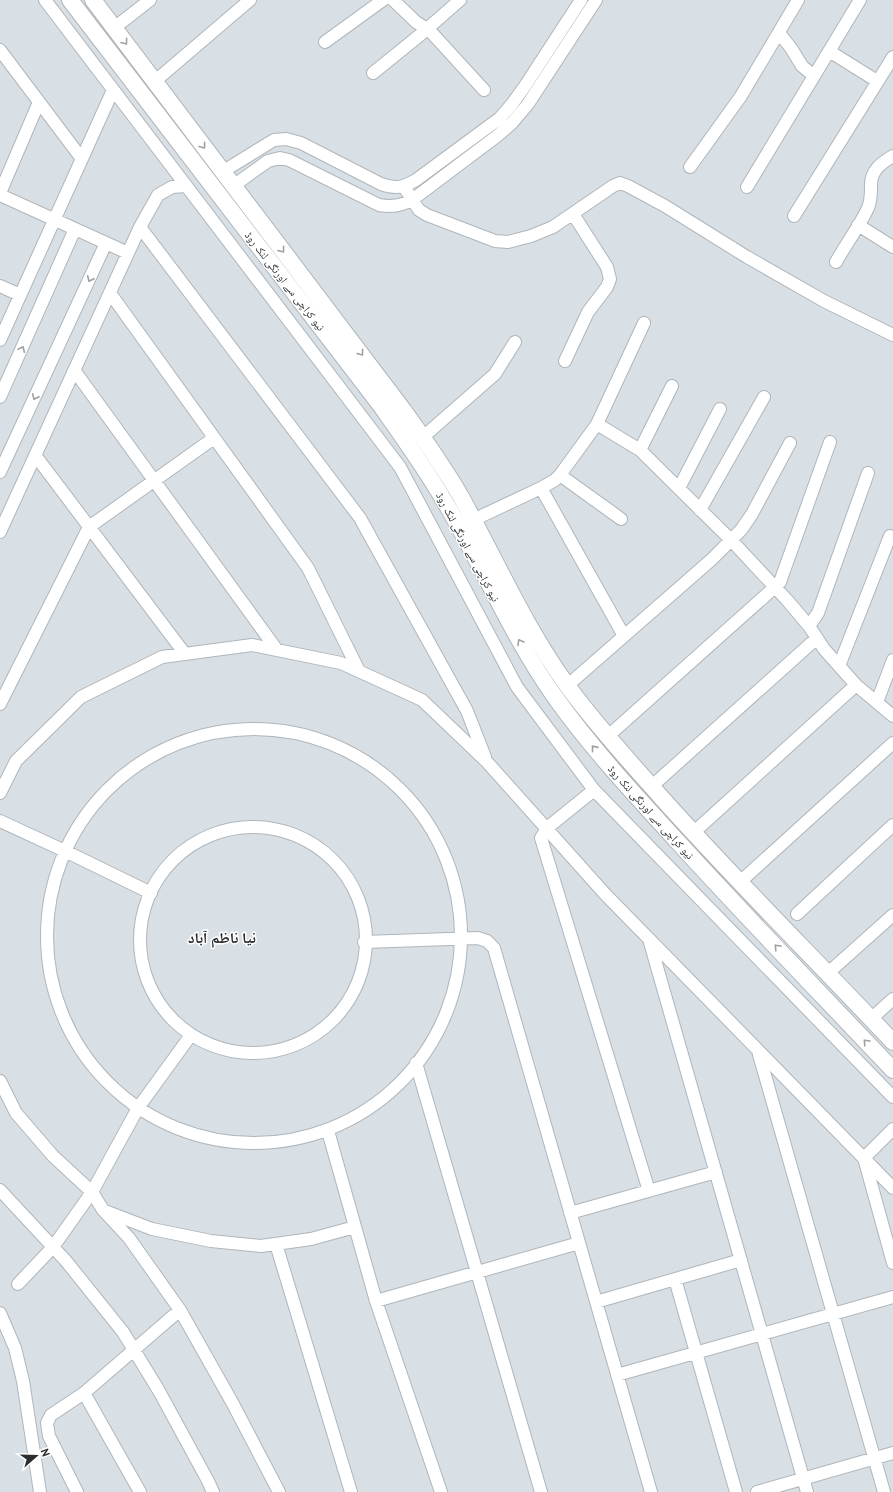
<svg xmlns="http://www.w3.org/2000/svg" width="893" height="1492" viewBox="0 0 893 1492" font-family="'PT Sans','Noto Naskh Arabic',sans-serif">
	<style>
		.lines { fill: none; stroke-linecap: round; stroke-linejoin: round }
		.minor-casing { stroke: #afb6bb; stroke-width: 14 }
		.tertiary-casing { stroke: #afb6bb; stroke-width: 18 }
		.minor { stroke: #fff; stroke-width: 12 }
		.tertiary { stroke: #fff; stroke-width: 16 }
		.oneway { stroke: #a0a0a1 }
		.labels { text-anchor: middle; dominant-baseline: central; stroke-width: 3; stroke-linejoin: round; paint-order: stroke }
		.street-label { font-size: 11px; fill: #2b2d2f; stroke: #fff }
		.district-label { font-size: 15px; font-weight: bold; fill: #2b2d2f; stroke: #fff }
	</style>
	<rect width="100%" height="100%" fill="#d8dfe5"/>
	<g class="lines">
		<defs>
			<path id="minor" d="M 45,0 L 400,467 L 517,687 L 594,790 L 893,1097
				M 393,0 L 416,22 L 430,31 L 484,90
				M 114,28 L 150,0
				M 779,33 L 791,48 L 802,66 L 814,76
				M 325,42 L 383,0
				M 0,50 L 82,159
				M 829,51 L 877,81
				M 373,73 L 420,35 L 460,0
				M 154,82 L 250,0
				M 690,167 L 741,96 L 798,0
				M 222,172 L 274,140 L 286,139 L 301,143 L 381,184 C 396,189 402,188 416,180 L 500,118 L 512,104 L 525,86 L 581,0
				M 233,186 L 268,161 L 280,158 L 289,160 L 379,205 C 392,207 400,206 412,200 L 497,136 L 512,123 L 528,104 L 596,0
				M 404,187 L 419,210 L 427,215 L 495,241 L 508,242 L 531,236 L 553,227 L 613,186 L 620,183 L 628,186 L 665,206 L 747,257 L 824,301 L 893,335
				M 747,187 L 860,0
				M 0,193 L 39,102
				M 0,195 L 128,253
				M 794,216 L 893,57
				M 858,225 L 893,247
				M 140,227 L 360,518 L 467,711 L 485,757
				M 836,262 C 846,244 859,227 868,208 C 871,201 871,195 871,187 C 870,171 881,163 893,156
				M 0,286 L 20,295
				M 110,293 L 308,568 L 359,671
				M 0,340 L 113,90
				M 565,361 L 588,312 L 607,287 L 610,279 L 607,267 L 573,214
				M 74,370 L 277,650
				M 0,397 L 75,229
				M 597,424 L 640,450 L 731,540 L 787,600 L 809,626 L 824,649 L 856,685 L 893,716
				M 423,437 L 495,374 L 515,342
				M 640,450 L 672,386
				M 35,455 L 185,654
				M 0,472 L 106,243
				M 560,475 L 621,519
				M 541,488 L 624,636
				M 679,488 L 720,409
				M 700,510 L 764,397
				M 473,520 L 541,488 L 555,480 L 560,475 L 597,424 L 644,323
				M 0,532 L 140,227 L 158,195 L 172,187 L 186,186
				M 809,626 L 818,613 L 868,473
				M 839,666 L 890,536
				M 568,685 L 711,560 L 741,530 L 752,514 L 790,443
				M 877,702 L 893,660
				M 0,704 L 89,527 L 214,438
				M47 936a207 207 0 1 1 414 0a207 207 0 1 1-414 0Z
				M 607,737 L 775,587 L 780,582 L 830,442
				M 652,786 L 817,638
				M 594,790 L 547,828 L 541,838 L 649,1191
				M 0,793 L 16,761 L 81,697 L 162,657 L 252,645 L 341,663 L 422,700 L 487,762 L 605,894 L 893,1188
				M 0,821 L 65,851 L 151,893
				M140 940a113 113 0 1 1 226 0a113 113 0 1 1-226 0Z
				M 693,833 L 856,685
				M 740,882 L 893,743
				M 797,914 L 893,825
				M 649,939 L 807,1492
				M 364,942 L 478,938 L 487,941 L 494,948 L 651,1492
				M 828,973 L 893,915
				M 871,1019 L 893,999
				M 758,1051 L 884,1492
				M 416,1063 L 541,1492
				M 0,1081 L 16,1113 L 53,1156 L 92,1192 L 103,1210 L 129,1238 L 180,1310 L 233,1404 L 279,1492
				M 893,1129 L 864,1158 L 893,1263
				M 328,1131 L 376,1301 L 441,1492
				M 0,1190 L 66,1261 L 123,1332 L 159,1391 L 208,1481 L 213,1492
				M 105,1211 L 152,1229 L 211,1241 L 261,1246 L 311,1239 L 355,1227
				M 570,1213 L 716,1172
				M 276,1244 L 351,1492
				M 675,1279 L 736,1492
				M 18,1284 L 53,1247 L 92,1192 L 138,1108 L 191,1035
				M 376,1301 L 579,1243
				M 596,1302 L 741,1260
				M 0,1313 L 15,1348 L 23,1381 L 40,1492
				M 617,1375 L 893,1297
				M 84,1393 L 140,1492
				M 77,1492 L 49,1436 L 47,1423 L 51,1415 L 84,1393 L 180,1310
				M 757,1492 L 893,1453"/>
			<path id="tertiary" d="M 70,0 L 381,406 C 405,440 429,473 449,509 C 485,571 513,638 555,697 C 592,749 635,795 678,842 C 748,919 821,994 893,1070
				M 93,0 L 404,411 C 424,439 443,466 460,495 C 496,560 525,628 569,688 C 597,726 629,761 660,796 C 735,880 815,959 893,1042"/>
		</defs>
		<!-- minor casing -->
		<use href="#minor" class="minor-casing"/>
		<!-- tertiary casing -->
		<use href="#tertiary" class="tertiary-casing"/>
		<!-- minor -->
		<use href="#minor" class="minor"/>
		<!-- tertiary -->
		<use href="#tertiary" class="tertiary"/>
	</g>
	<!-- one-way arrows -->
	<defs><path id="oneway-chevron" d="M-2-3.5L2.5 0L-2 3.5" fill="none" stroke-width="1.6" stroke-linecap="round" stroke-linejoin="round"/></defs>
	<g class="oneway">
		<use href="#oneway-chevron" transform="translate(125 42) rotate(53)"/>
		<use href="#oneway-chevron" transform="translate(203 146) rotate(53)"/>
		<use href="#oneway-chevron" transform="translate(282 250) rotate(53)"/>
		<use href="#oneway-chevron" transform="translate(90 279) rotate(115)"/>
		<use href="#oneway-chevron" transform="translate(22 349) rotate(-66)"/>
		<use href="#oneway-chevron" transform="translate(361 353) rotate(53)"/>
		<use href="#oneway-chevron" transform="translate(35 397) rotate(115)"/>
		<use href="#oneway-chevron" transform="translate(520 642) rotate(-120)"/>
		<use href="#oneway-chevron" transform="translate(594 748) rotate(-129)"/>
		<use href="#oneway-chevron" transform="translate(777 947) rotate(-133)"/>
		<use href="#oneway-chevron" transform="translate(866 1042) rotate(-133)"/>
	</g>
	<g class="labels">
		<!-- street labels -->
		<g class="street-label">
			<text transform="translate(285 281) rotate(52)">نیو کراچی سے اورنگی لنک روڈ</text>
			<text transform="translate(468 547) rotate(62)">نیو کراچی سے اورنگی لنک روڈ</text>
			<text transform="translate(651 812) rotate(48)">نیو کراچی سے اورنگی لنک روڈ</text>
		</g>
		<!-- district labels -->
		<g class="district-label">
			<text x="222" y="937">نیا ناظم آباد</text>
		</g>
	</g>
	<!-- north arrow -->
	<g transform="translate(36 1456) rotate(70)" stroke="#ffffff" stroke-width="3" paint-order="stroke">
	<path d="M0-3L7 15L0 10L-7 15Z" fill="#2b2d2f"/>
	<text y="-6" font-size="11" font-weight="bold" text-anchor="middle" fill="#2b2d2f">N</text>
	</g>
</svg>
